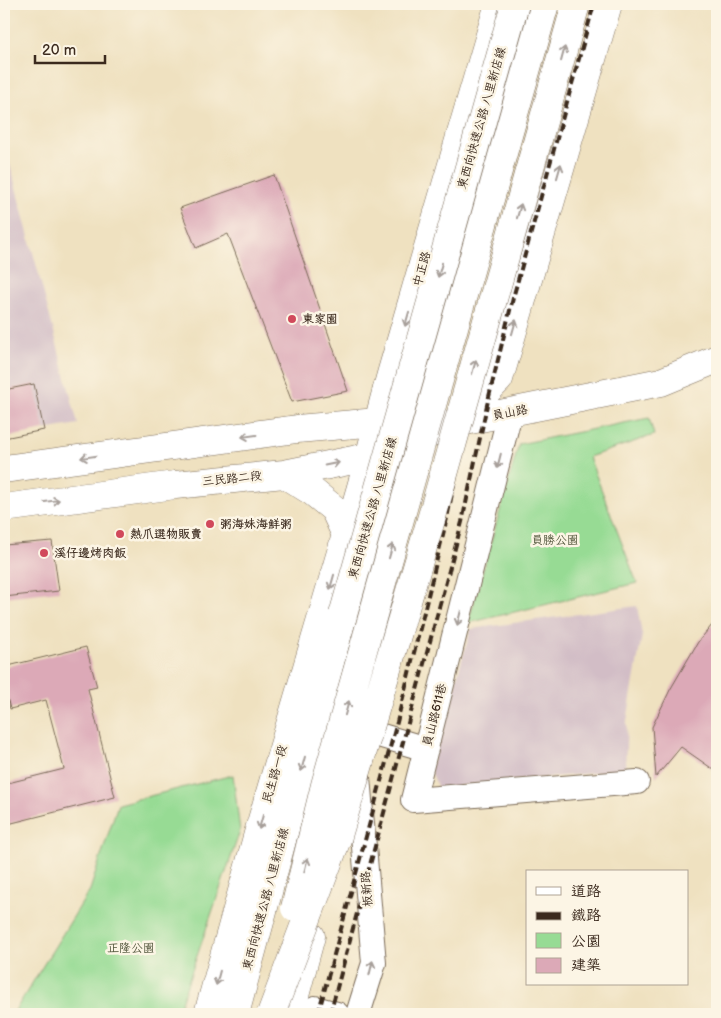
<svg xmlns="http://www.w3.org/2000/svg" width="721" height="1018" viewBox="0 0 721 1018" font-family="'Balsamiq Sans','LXGW WenKai TC',sans-serif">
	<style>
		.industrial { fill: #d2bdc6 }
		.green { fill: #97db94; stroke: #698259 }
		.building { fill: #dca9b7 }
		.lines { fill: none; stroke-linecap: round; stroke-linejoin: round }
		.street-casing { stroke: #7a6a57; stroke-width: 26 }
		.secondary-casing { stroke: #7a6a57; stroke-width: 29 }
		.highway-casing { stroke: #7a6a57; stroke-width: 29 }
		.street { stroke: #fff; stroke-width: 24 }
		.secondary { stroke: #fff; stroke-width: 28 }
		.highway { stroke: #fff; stroke-width: 28 }
		.rail { stroke: #3b2a1e; stroke-width: 4; stroke-dasharray: 8 4; stroke-linecap: butt }
		.highway-bridge-casing { stroke: #7a6a57; stroke-width: 29; stroke-linecap: butt }
		.highway-bridge { stroke: #fff; stroke-width: 28 }
		.oneway { stroke: #a79f9a }
		.poi-dot { fill: #d1495b; stroke: #fcf5e5; stroke-width: 2 }
		.labels { text-anchor: middle; dominant-baseline: central; stroke-width: 5; stroke-linejoin: round; paint-order: stroke }
		.street-label { font-size: 12px; fill: #3b2a1e; stroke: #fcf5e5 }
		.poi-label { font-size: 12px; font-weight: bold; fill: #3b2a1e; stroke: #fcf5e5; text-anchor: start }
		.park-label { font-size: 12px; fill: #52563c; stroke: #fcf5e5 }
	</style>
	<rect width="100%" height="100%" fill="#fcf5e5"/>
	<filter id="ink" filterUnits="userSpaceOnUse"><feTurbulence type="fractalNoise" baseFrequency=".02" numOctaves="2"/><feDisplacementMap in="SourceGraphic" scale="10" xChannelSelector="R" yChannelSelector="G"/><feConvolveMatrix kernelMatrix="1 2 1 2 8 2 1 2 1" color-interpolation-filters="sRGB"/></filter>
	<filter id="wash" filterUnits="userSpaceOnUse"><feTurbulence type="fractalNoise" baseFrequency=".0096" numOctaves="4" result="noise"/><feDisplacementMap in="SourceGraphic" scale="20" xChannelSelector="R" yChannelSelector="G"/><feGaussianBlur stdDeviation="1.12" result="paint"/><feColorMatrix in="noise" values="0 0 0 0 0 0 0 0 0 0 0 0 0 0 0 0 0 1.4 0 .05"/><feComposite in="paint" operator="in"/></filter>
	<g filter="url(#wash)">
		<rect width="100%" height="100%" fill="#efe1c0"/>
		<!-- industrial -->
		<path class="industrial" d="M 4,142 L 78,424 L 44,430 L 34,384 L 4,390 Z
			M 637,606 L 642,635 L 627,721 L 625,770 L 438,788 L 430,769 L 471,629 Z"/>
		<!-- green -->
		<path class="green" d="M 649,418 L 654,435 L 589,457 L 637,583 L 468,623 L 519,444 Z
			M 233,775 L 240,831 L 177,1014 L 13,1014 L 90,890 L 118,804 Z"/>
		<g id="blocks">
			<!-- building -->
			<path class="building" d="M 274,175 L 348,391 L 292,402 L 228,234 L 196,248 L 180,208 Z
				M 34,384 L 44,430 L 4,438 L 4,390 Z
				M 52,541 L 59,591 L 4,597 L 4,545 Z
				M 717,619 L 717,772 L 681,747 L 656,777 L 652,727 L 670,690 L 698,642 Z
				M 86,647 L 97,687 L 88,689 L 115,797 L 4,825 L 4,784 L 64,769 L 46,700 L 10,709 L 4,685 L 4,667 Z"/>
		</g>
	</g>
	<g filter="url(#ink)">
		<use href="#blocks" fill-opacity="0" stroke="#7a6a57" stroke-width="1"/>
		<g class="lines">
			<defs>
				<path id="street" d="M 510,413 L 413,800 L 637,782
					M 365,731 L 426,749
					M 313,1014 L 315,1008 L 337,1014
					M 358,1014 L 374,963 L 358,777"/>
				<path id="secondary" d="M 450,424 L 661,382 L 717,359
					M 453,425 L 499,379 L 608,4
					M 4,469 L 297,429 L 378,422 L 394,423
					M 284,474 L 313,492 L 334,509 L 346,535
					M 4,508 L 175,485 L 284,474 L 368,457 L 443,429
					M 208,1014 L 259,830 L 346,535 C 366,479 377,421 394,364 C 428,244 464,124 499,4
					M 290,1014 L 311,936"/>
				<path id="highway" d="M 235,1014 L 343,615"/>
			</defs>
			<!-- street casing -->
			<use href="#street" class="street-casing"/>
			<!-- secondary casing -->
			<use href="#secondary" class="secondary-casing"/>
			<!-- highway casing -->
			<use href="#highway" class="highway-casing"/>
			<!-- street -->
			<use href="#street" class="street"/>
			<!-- secondary -->
			<use href="#secondary" class="secondary"/>
			<!-- highway -->
			<use href="#highway" class="highway"/>
			<!-- rail -->
			<path class="rail" d="M 318,1014 L 397,722 L 447,518 L 471,402 L 498,295 L 578,4
				M 330,1014 L 462,522 L 487,405 L 513,298 L 594,4"/>
			<defs>
				<path id="highway-bridge" d="M 343,615 L 515,4
					M 295,908 L 325,785 L 545,4
					M 271,1014 L 337,839 L 433,513 L 576,4"/>
			</defs>
			<!-- highway-bridge casing -->
			<use href="#highway-bridge" class="highway-bridge-casing"/>
			<!-- highway-bridge -->
			<use href="#highway-bridge" class="highway-bridge"/>
		</g>
		<!-- one-way arrows -->
		<defs><path id="oneway-shaft" d="M-6 0H5M1.5-3L5.5 0L1.5 3" fill="none" stroke-width="1.6" stroke-linecap="round" stroke-linejoin="round" transform="scale(1.25)"/></defs>
		<g class="oneway">
			<use href="#oneway-shaft" transform="translate(563 54) rotate(-75)"/>
			<use href="#oneway-shaft" transform="translate(559 171) rotate(-74)"/>
			<use href="#oneway-shaft" transform="translate(519 211) rotate(-74)"/>
			<use href="#oneway-shaft" transform="translate(440 270) rotate(106)"/>
			<use href="#oneway-shaft" transform="translate(407 319) rotate(106)"/>
			<use href="#oneway-shaft" transform="translate(514 327) rotate(-74)"/>
			<use href="#oneway-shaft" transform="translate(474 367) rotate(-74)"/>
			<use href="#oneway-shaft" transform="translate(249 436) rotate(172)"/>
			<use href="#oneway-shaft" transform="translate(88 457) rotate(172)"/>
			<use href="#oneway-shaft" transform="translate(499 461) rotate(104)"/>
			<use href="#oneway-shaft" transform="translate(332 464) rotate(-11)"/>
			<use href="#oneway-shaft" transform="translate(52 501) rotate(-8)"/>
			<use href="#oneway-shaft" transform="translate(391 551) rotate(-74)"/>
			<use href="#oneway-shaft" transform="translate(332 582) rotate(106)"/>
			<use href="#oneway-shaft" transform="translate(459 618) rotate(104)"/>
			<use href="#oneway-shaft" transform="translate(347 708) rotate(-74)"/>
			<use href="#oneway-shaft" transform="translate(303 764) rotate(105)"/>
			<use href="#oneway-shaft" transform="translate(261 822) rotate(106)"/>
			<use href="#oneway-shaft" transform="translate(306 865) rotate(-76)"/>
			<use href="#oneway-shaft" transform="translate(371 968) rotate(-77)"/>
			<use href="#oneway-shaft" transform="translate(218 978) rotate(105)"/>
		</g>
	</g>
	<!-- markers -->
	<g class="poi-dot">
		<circle cx="292" cy="319" r="5"/>
		<circle cx="210" cy="524" r="5"/>
		<circle cx="120" cy="534" r="5"/>
		<circle cx="44" cy="553" r="5"/>
	</g>
	<g class="labels">
		<!-- street labels -->
		<g class="street-label">
			<text transform="translate(482 118) rotate(-74)">東西向快速公路 八里新店線</text>
			<text transform="translate(422 269) rotate(-74)">中正路</text>
			<text transform="translate(510 413) rotate(-11)">員山路</text>
			<text transform="translate(232 479) rotate(-6)">三民路二段</text>
			<text transform="translate(373 508) rotate(-74)">東西向快速公路 八里新店線</text>
			<text transform="translate(435 715) rotate(-76)">員山路611巷</text>
			<text transform="translate(275 774) rotate(-74)">民生路一段</text>
			<text transform="translate(367 889) rotate(-95)">板新路</text>
			<text transform="translate(266 899) rotate(-75)">東西向快速公路 八里新店線</text>
		</g>
		<!-- poi labels -->
		<g class="poi-label">
			<text x="302" y="319">東家園</text>
			<text x="220" y="524">粥海妹海鮮粥</text>
			<text x="130" y="534">熱爪選物販賣</text>
			<text x="54" y="553">溪仔邊烤肉飯</text>
		</g>
		<!-- park labels -->
		<g class="park-label">
			<text x="555" y="540">員勝公園</text>
			<text x="131" y="948">正隆公園</text>
		</g>
	</g>
	<!-- margin -->
	<rect width="721" height="1018" fill="none" stroke="#fcf5e5" stroke-width="20"/>
	<!-- legend -->
	<rect x="526" y="870" width="162" height="115" fill="#fcf5e5" stroke="#afa495"/>
	<rect x="536" y="887" width="25" height="8" fill="#ffffff" stroke="#afa495"/>
	<text x="571" y="896" font-size="15" fill="#3b2a1e">道路</text>
	<rect x="536" y="912" width="25" height="8" fill="#3b2a1e" stroke="#afa495"/>
	<text x="571" y="920" font-size="15" fill="#3b2a1e">鐵路</text>
	<rect x="536" y="933" width="25" height="15" fill="#97db94" stroke="#afa495"/>
	<text x="571" y="946" font-size="15" fill="#3b2a1e">公園</text>
	<rect x="536" y="958" width="25" height="15" fill="#dca9b7" stroke="#afa495"/>
	<text x="571" y="970" font-size="15" fill="#3b2a1e">建築</text>
	<!-- scale -->
	<path d="M35 55v8h70v-8" fill="none" stroke="#3b2a1e" stroke-width="2.5"/>
	<text x="42" y="55" font-size="15" fill="#3b2a1e" stroke="#fcf5e5" stroke-width="4" paint-order="stroke">20 m</text>
</svg>
